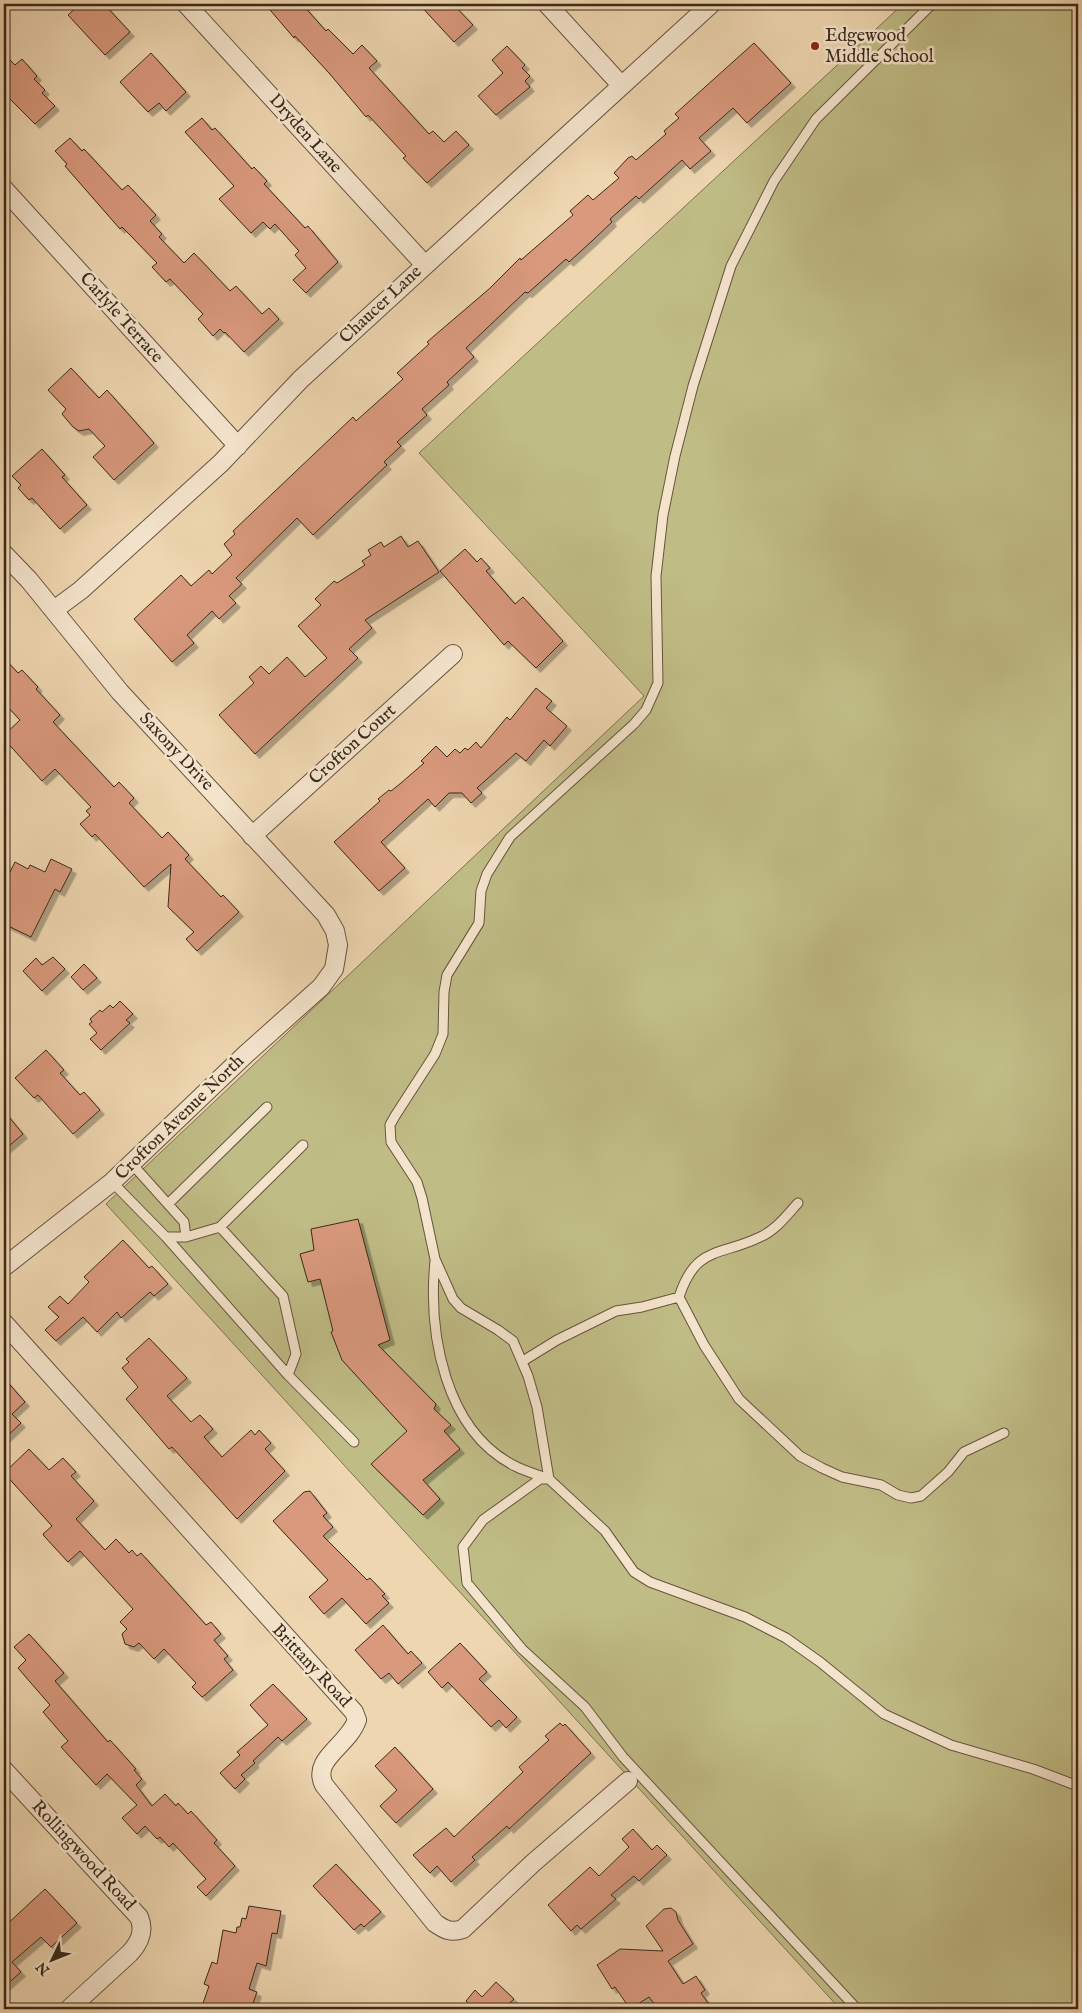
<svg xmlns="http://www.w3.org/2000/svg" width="1082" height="2013" viewBox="0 0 1082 2013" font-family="'IM FELL English',serif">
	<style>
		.green { fill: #c0bc86; stroke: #7d7250 }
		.building { fill: #d9997d; stroke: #3a291a; filter: url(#shadow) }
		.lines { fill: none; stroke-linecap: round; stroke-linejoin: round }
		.lane-casing { stroke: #675440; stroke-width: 11 }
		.street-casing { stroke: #675440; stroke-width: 20 }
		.lane { stroke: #f4e4cc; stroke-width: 9 }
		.street { stroke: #f4e4cc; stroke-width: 18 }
		.poi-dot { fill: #8f2418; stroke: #f4e4cc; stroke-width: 2 }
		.labels { text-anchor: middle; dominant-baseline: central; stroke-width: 5; stroke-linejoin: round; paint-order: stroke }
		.poi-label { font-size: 18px; fill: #3a291a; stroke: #f4e4cc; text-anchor: start }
		.street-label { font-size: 18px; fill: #3a291a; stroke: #f4e4cc }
	</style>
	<defs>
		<filter id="shadow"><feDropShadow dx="4.5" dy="4.5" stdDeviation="0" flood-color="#0004"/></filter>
	</defs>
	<rect width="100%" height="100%" fill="#eed6b0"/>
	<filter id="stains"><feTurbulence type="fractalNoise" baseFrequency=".004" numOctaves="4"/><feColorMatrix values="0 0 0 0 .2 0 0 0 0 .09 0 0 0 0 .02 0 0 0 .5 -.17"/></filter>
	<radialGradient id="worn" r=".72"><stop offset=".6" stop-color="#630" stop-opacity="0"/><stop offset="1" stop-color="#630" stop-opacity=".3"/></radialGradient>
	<!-- green -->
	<path class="green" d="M 903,4 L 1078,4 L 1078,2009 L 840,2009 L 106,1204 L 644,696 L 419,453 Z"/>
	<!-- building -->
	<path class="building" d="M 80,4 L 104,4 L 130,32 L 105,55 L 68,15 Z
		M 265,4 L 302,4 L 326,31 L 328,29 L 353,54 L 362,45 L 377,61 L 369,68 L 429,134 L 433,131 L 444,142 L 456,131 L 469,145 L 427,183 L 403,158 L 406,156 L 368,115 L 366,117 L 356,105 L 329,73 L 295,36 L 294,38 Z
		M 419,4 L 453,4 L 473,25 L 454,42 Z
		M 754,43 L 791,83 L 747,123 L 733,108 L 699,138 L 711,151 L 690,169 L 682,160 L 639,199 L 636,196 L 610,219 L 612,222 L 592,241 L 569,262 L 566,259 L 528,293 L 525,292 L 466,348 L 474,357 L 447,382 L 449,385 L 422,409 L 427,415 L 397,442 L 401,446 L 384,462 L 387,465 L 313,535 L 297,518 L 236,578 L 242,584 L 229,596 L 236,603 L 219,619 L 212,611 L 187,635 L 194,643 L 172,662 L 134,619 L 181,575 L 191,586 L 209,570 L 212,574 L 232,555 L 224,544 L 235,534 L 233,531 L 353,417 L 356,421 L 403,379 L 397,373 L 429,344 L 427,342 L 489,289 L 520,258 L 521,260 L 573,215 L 570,211 L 588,195 L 593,200 L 619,178 L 614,173 L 628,158 L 632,156 L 636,160 L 666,134 L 664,131 L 679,118 L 675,114 Z
		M 507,46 L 525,65 L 522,68 L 530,76 L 525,81 L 530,87 L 496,115 L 478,96 L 503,73 L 492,60 Z
		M 151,53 L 186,92 L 166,111 L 159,103 L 148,112 L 120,82 Z
		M 4,54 L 15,65 L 22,59 L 37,76 L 34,79 L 45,90 L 42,93 L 55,106 L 35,124 L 4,93 Z
		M 202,118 L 212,130 L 215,128 L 252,169 L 254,167 L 267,181 L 264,184 L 305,228 L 308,226 L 338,262 L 306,293 L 293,280 L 306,268 L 295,255 L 299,251 L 275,224 L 270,229 L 263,222 L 251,233 L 219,199 L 234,186 L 185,132 Z
		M 70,138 L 82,151 L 84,149 L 122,190 L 128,185 L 156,215 L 150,221 L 162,234 L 159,237 L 184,263 L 194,253 L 230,291 L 236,286 L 262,314 L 269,308 L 279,319 L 244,352 L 225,332 L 224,333 L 220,329 L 213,336 L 198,319 L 203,314 L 170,279 L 166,282 L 152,267 L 157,263 L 132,237 L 122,227 L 120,229 L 65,166 L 67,164 L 55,151 Z
		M 71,368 L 99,398 L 107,390 L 154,443 L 114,480 L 93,457 L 105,446 L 89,429 L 79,431 L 73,427 L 62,414 L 66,409 L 48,390 Z
		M 42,449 L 65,475 L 62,477 L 87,505 L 60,529 L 32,498 L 29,500 L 18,488 L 21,485 L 12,476 Z
		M 401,536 L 408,547 L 418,541 L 439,572 L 365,620 L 372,628 L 349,649 L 358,658 L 255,754 L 219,715 L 254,683 L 249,677 L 261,666 L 269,674 L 287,657 L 305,677 L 327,658 L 298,626 L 321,605 L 315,599 L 334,581 L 337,583 L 365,565 L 362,561 L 371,555 L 368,550 L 381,542 L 384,547 Z
		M 465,549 L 477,562 L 481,558 L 490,568 L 486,571 L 515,604 L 523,597 L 563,641 L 536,668 L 508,641 L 504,645 L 440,571 Z
		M 4,658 L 18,673 L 22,670 L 38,687 L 36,689 L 60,715 L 53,722 L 114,787 L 119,782 L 134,798 L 129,803 L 162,838 L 168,832 L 189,855 L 185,859 L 221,897 L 223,895 L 239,912 L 197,951 L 186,939 L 194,932 L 168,907 L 171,864 L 144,887 L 95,834 L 92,837 L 80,824 L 90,815 L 86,811 L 91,807 L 55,769 L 42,781 L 4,739 L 4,735 L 20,720 L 4,703 Z
		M 536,688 L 552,701 L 546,708 L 567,726 L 550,746 L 544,740 L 526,761 L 516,753 L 477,788 L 482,793 L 471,803 L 462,793 L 449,793 L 435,807 L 428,799 L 381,842 L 405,868 L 379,891 L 334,842 L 380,801 L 378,799 L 389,790 L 391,791 L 401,783 L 424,763 L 421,761 L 436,746 L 447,757 L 455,749 L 460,753 L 465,748 L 468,750 L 476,742 L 481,748 L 507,717 L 510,720 Z
		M 51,859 L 72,869 L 60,892 L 55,889 L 31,937 L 4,924 L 4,884 L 15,862 L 28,869 L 30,865 L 45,872 Z
		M 53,957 L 65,969 L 42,991 L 23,971 L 36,958 L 42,965 Z
		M 84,964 L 97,978 L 83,990 L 71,977 Z
		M 120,1001 L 133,1014 L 126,1020 L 130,1023 L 101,1050 L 90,1039 L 97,1033 L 89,1024 L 92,1022 L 90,1019 L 100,1010 L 102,1012 L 110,1005 L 113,1008 Z
		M 46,1050 L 64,1070 L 60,1073 L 80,1095 L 84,1092 L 100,1110 L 73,1134 L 38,1095 L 34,1098 L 15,1078 Z
		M 4,1111 L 23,1134 L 4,1150 Z
		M 358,1219 L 390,1340 L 378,1345 L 436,1404 L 434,1409 L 451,1425 L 444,1431 L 460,1449 L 423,1480 L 440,1499 L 423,1515 L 371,1464 L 407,1431 L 342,1360 L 331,1332 L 333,1331 L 320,1279 L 308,1282 L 300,1254 L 314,1250 L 311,1229 Z
		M 123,1240 L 149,1268 L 152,1266 L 168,1284 L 154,1296 L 150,1292 L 121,1318 L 117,1312 L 97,1332 L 83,1317 L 56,1341 L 45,1330 L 59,1317 L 48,1307 L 60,1296 L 68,1304 L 89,1282 L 84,1277 Z
		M 149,1338 L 187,1378 L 167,1396 L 191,1422 L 200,1415 L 213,1429 L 204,1437 L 222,1457 L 251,1430 L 255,1435 L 259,1430 L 271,1443 L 265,1449 L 285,1471 L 237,1519 L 172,1447 L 169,1449 L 126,1399 L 138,1387 L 122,1368 L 129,1362 L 126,1359 Z
		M 4,1378 L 25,1402 L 12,1414 L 21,1423 L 4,1439 Z
		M 29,1449 L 49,1470 L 63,1458 L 76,1472 L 71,1476 L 94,1501 L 76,1519 L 105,1550 L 116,1539 L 129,1553 L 132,1550 L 137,1556 L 141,1553 L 206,1625 L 211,1622 L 221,1634 L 214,1640 L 228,1656 L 224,1659 L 233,1670 L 205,1695 L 202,1697 L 192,1687 L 196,1683 L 164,1649 L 154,1659 L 139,1643 L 134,1647 L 125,1644 L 122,1634 L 127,1629 L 120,1622 L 133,1609 L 80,1551 L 68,1562 L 44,1536 L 43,1534 L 52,1526 L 4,1473 Z
		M 310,1491 L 327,1513 L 323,1516 L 333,1527 L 323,1536 L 367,1580 L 370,1578 L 385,1594 L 382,1596 L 389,1603 L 366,1624 L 342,1598 L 324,1614 L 309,1597 L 328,1580 L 273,1521 L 304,1492 Z
		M 383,1625 L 408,1654 L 411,1651 L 422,1663 L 398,1684 L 389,1673 L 381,1679 L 355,1650 Z
		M 29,1634 L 64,1673 L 55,1681 L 108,1742 L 110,1740 L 136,1769 L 134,1770 L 142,1779 L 136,1785 L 152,1806 L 165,1794 L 176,1806 L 178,1803 L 188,1814 L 191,1811 L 217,1840 L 214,1843 L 235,1866 L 206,1896 L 197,1887 L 206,1879 L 173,1843 L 169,1847 L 160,1837 L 157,1839 L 145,1826 L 137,1834 L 122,1818 L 137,1805 L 107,1774 L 96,1785 L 61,1747 L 68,1741 L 43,1712 L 50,1705 L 18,1668 L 26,1660 L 14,1647 Z
		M 460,1643 L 487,1672 L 479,1679 L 517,1717 L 506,1728 L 499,1720 L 491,1727 L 448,1682 L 442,1688 L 428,1672 Z
		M 273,1684 L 307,1719 L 282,1741 L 278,1737 L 253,1761 L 255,1763 L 241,1775 L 245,1779 L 235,1789 L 220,1773 L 240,1755 L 237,1752 L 268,1725 L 250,1705 Z
		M 560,1723 L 563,1726 L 565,1724 L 591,1753 L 509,1829 L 507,1826 L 472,1857 L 475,1860 L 451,1882 L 437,1866 L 430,1873 L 413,1855 L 446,1828 L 454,1837 L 523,1772 L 519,1767 L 549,1740 L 545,1736 Z
		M 395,1747 L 433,1789 L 396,1823 L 380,1806 L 397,1790 L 375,1766 Z
		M 633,1829 L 652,1850 L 657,1845 L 667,1855 L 639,1881 L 634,1876 L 611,1895 L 616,1899 L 581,1929 L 577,1925 L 571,1931 L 548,1905 L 590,1867 L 599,1876 L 629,1847 L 622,1839 Z
		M 336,1864 L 381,1912 L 364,1927 L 361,1924 L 354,1930 L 313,1886 Z
		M 45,1889 L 77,1923 L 51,1947 L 41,1937 L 12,1962 L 21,1972 L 4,1987 L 4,1927 Z
		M 249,1906 L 281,1911 L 277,1934 L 272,1933 L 266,1966 L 257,1963 L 249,1989 L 257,1992 L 251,2009 L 201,2009 L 209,1986 L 204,1984 L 212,1962 L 217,1964 L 223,1930 L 236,1933 L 237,1927 L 240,1927 L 242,1918 L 246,1919 Z
		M 671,1908 L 676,1912 L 678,1920 L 693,1944 L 668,1961 L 683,1984 L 696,1976 L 705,1990 L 701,1993 L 712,2009 L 658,2009 L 649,1997 L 630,2009 L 615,1987 L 612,1989 L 597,1965 L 620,1949 L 663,1951 L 646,1926 L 664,1909 Z
		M 496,1982 L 514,1999 L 503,2009 L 471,2009 L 472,2007 L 466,2001 L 475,1990 L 482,1997 Z"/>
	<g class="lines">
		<defs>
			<path id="lane" d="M 932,4 L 816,119 L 774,181 L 731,266 L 693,386 L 675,456 L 663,515 L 656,576 L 658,683 L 646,710 L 634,724 L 510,837 L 487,874 L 481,891 L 479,923 L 447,975 L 444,992 L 443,1034 L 435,1054 L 395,1116 L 390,1125 L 391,1142 L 417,1182 L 422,1198 L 435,1259 L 453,1299 L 461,1308 L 498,1330 L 513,1341 L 528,1376 L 537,1407 L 549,1479 L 605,1531 L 634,1572 L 650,1582 L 745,1617 L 786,1638 L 820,1662 L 884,1714 L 951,1745 L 1033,1769 L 1078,1786
				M 132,1164 L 184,1222 L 186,1237
				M 112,1182 L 166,1237 L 288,1375 L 354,1442
				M 168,1204 L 267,1107
				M 220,1227 L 283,1296 L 296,1354 L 288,1375
				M 166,1237 L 186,1237 L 220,1227 L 303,1145
				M 435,1261 C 428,1332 444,1432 517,1467 C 527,1472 539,1475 549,1479 L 540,1479 L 483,1520 L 463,1547 L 467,1583 L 522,1649 L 585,1707 L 623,1757 L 857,2009
				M 679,1297 C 696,1245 719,1257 760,1237 C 776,1230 787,1215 798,1203
				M 523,1361 L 557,1340 L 616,1311 L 642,1307 L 679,1297 L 704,1345 L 739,1399 L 800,1456 L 822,1468 L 842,1477 L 881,1485 L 898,1495 L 911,1498 L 921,1496 L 948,1472 L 964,1452 L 1004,1433"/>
			<path id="street" d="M 186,4 L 425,265
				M 547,4 L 621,85
				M 4,189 L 238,446
				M 4,554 L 29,580 L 120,692 L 326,915 L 335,931 L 338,945 L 334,969 L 321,987 L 246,1054 L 112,1182 L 4,1267
				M 54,610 L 81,590 L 221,463 L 301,379 L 711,4
				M 252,836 L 453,654
				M 4,1323 L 354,1712 L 357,1720 C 348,1746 311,1759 324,1785 L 435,1923 C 445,1930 451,1933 463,1929 L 533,1863 L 628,1781
				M 4,1770 L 139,1917 C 145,1931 140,1942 130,1953 L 69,2009"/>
		</defs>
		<!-- lane casing -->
		<use href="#lane" class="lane-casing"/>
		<!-- street casing -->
		<use href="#street" class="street-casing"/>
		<!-- lane -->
		<use href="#lane" class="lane"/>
		<!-- street -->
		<use href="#street" class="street"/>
	</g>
	<!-- markers -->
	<circle class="poi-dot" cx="815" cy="46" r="5"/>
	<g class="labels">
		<!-- poi labels -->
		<g class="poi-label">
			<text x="825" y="36">Edgewood<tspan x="825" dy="21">Middle School</tspan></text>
		</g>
		<!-- street labels -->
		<g class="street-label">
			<text transform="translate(305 134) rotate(48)">Dryden Lane</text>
			<text transform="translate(381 305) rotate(-43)">Chaucer Lane</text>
			<text transform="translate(121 318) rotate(48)">Carlyle Terrace</text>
			<text transform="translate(353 745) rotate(-42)">Crofton Court</text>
			<text transform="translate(176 752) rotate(47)">Saxony Drive</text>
			<text transform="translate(180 1118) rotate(-44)">Crofton Avenue North</text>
			<text transform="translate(311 1666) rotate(47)">Brittany Road</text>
			<text transform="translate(83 1856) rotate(47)">Rollingwood Road</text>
		</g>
	</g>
	<!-- margin -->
	<rect width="1082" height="2013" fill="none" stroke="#eed6b0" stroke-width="20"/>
	<rect x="5" y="5" width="1072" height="2003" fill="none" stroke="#3a291a" stroke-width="2.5"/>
	<rect x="10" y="10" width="1062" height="1993" fill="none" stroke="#3a291a"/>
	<!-- north arrow -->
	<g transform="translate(52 1960) rotate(227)" stroke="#f4e4cc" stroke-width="4" paint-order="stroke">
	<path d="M0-4L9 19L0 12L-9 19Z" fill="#3a291a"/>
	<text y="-8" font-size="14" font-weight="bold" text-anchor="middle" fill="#3a291a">N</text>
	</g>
	<rect width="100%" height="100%" filter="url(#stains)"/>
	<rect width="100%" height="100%" fill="url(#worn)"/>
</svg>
